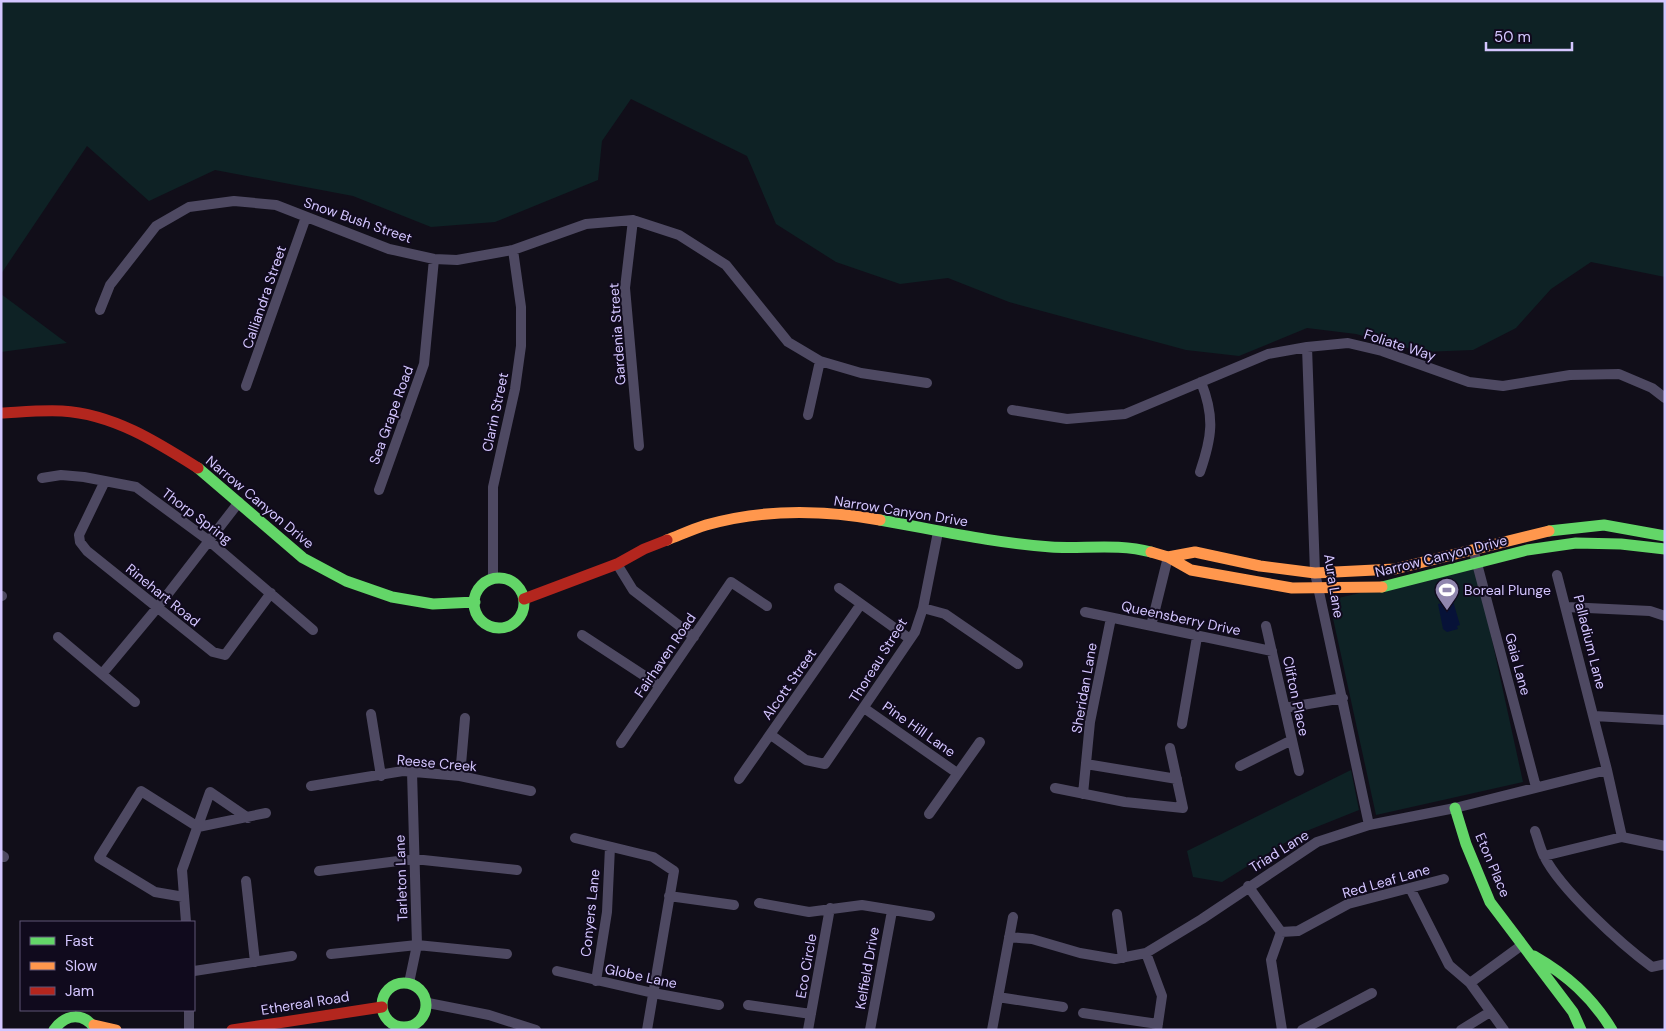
<svg xmlns="http://www.w3.org/2000/svg" width="1666" height="1031" viewBox="0 0 1666 1031" font-family="'DM Sans',sans-serif">
	<style>
		.green { fill: #0e2225 }
		.water { fill: #071238 }
		.lines { fill: none; stroke-linecap: round; stroke-linejoin: round }
		.street { stroke: #4e4962; stroke-width: 10 }
		.fast { stroke: #63d668; stroke-width: 11 }
		.slow { stroke: #ff974d; stroke-width: 11 }
		.jam { stroke: #b3261e; stroke-width: 11 }
		.labels { text-anchor: middle; dominant-baseline: central; stroke-width: 4; stroke-linejoin: round; paint-order: stroke }
		.street-label { font-size: 14px; fill: #d4c6ff; stroke: #100a1d }
		.poi-label { font-size: 14px; fill: #d4c6ff; stroke: #100a1d; text-anchor: start }
	</style>
	<rect width="100%" height="100%" fill="#110e19"/>
	<!-- green -->
	<path class="green" d="M 1,1 L 1665,1 L 1665,277 L 1591,262 L 1551,289 L 1516,328 L 1473,350 L 1422,352 L 1356,334 L 1307,328 L 1239,356 L 1186,350 L 1009,302 L 948,278 L 900,284 L 836,262 L 776,224 L 747,156 L 631,99 L 602,141 L 598,180 L 495,222 L 431,227 L 353,196 L 215,170 L 149,201 L 87,146 L 1,274 Z
		M 1,294 L 60,338 L 67,343 L 1,352 Z
		M 1476,567 L 1523,782 L 1376,815 L 1329,600 Z
		M 1351,770 L 1359,810 L 1299,834 L 1222,882 L 1193,877 L 1187,851 Z"/>
	<!-- water -->
	<path class="water" d="M 1453,601 L 1460,625 L 1457,626 L 1458,629 L 1447,632 L 1443,629 L 1438,604 Z"/>
	<g class="lines">
		<!-- street -->
		<path class="street" d="M 633,220 L 625,288 L 639,446
			M 100,310 L 110,285 L 156,226 L 189,207 L 234,201 L 276,205 L 389,249 L 434,259 L 457,260 L 513,250 L 586,224 L 633,220 L 679,235 L 726,265 L 788,342 L 820,361 L 861,373 L 927,383
			M 1307,347 L 1315,573 L 1369,825
			M 246,386 L 306,217
			M 1012,410 L 1067,419 L 1125,414 L 1268,354 L 1307,347 L 1348,343 L 1382,351 L 1469,382 L 1503,386 L 1570,375 L 1619,374 L 1652,388 L 1665,398
			M 808,415 L 820,361
			M 1200,472 C 1212,437 1215,417 1201,382
			M 42,478 L 61,475 L 84,477 L 136,487 L 208,540 L 313,630
			M 105,481 L 79,535 L 80,542 L 87,551 L 213,652 L 225,655 L 271,593
			M 379,490 L 424,364 L 434,259
			M 1475,556 L 1536,787
			M 617,564 L 633,590 L 694,637
			M 1557,575 L 1607,770 L 1622,837
			M 493,579 L 493,487 L 515,389 L 521,346 L 521,307 L 513,250
			M 839,588 L 910,639
			M 1,596 L 2,596
			M 1567,607 L 1650,611 L 1665,616
			M 923,608 L 945,614 L 1018,664
			M 1085,612 L 1272,651
			M 1151,626 L 1168,557
			M 1266,626 L 1299,771
			M 582,635 L 660,686
			M 58,637 L 135,702
			M 102,674 L 157,608 L 239,502
			M 864,708 L 957,773
			M 1285,708 L 1343,698
			M 371,714 L 381,776
			M 1594,716 L 1665,720
			M 1182,724 L 1197,637
			M 771,735 L 806,760 L 825,764 L 915,632 L 923,608 L 938,532
			M 621,743 L 731,582 L 767,606
			M 1086,764 L 1177,779
			M 1240,766 L 1292,740
			M 460,776 L 465,718
			M 739,779 L 861,604
			M 311,786 L 403,771 L 460,776 L 531,791
			M 1055,788 L 1125,802 L 1183,808 L 1170,748
			M 1083,794 L 1090,722 L 1111,618
			M 929,814 L 980,742
			M 1535,831 C 1538,839 1540,848 1544,856 C 1561,890 1621,944 1652,967 L 1665,964
			M 575,838 L 653,857 L 674,871 L 647,1030
			M 1,855 L 4,857
			M 1544,856 L 1622,837 L 1665,846
			M 319,871 L 414,859 L 517,870
			M 246,881 L 255,962
			M 1248,886 L 1281,932
			M 1410,888 L 1449,965 L 1470,983 L 1504,1030
			M 669,896 L 734,905
			M 184,897 L 155,892 L 99,858 L 141,791 L 198,827 L 266,813
			M 759,903 L 809,912 L 862,905 L 930,916
			M 1117,914 L 1123,958
			M 186,922 L 182,870 L 210,792 L 248,818
			M 1281,932 L 1298,931 L 1348,904 L 1444,879
			M 1281,932 L 1271,960 L 1282,1030
			M 1009,937 L 1032,939 L 1080,953 L 1115,959 L 1146,953 L 1202,919 L 1317,842 L 1369,825 L 1455,808 L 1607,770
			M 1146,953 L 1162,996 L 1157,1030
			M 331,954 L 417,945 L 507,954
			M 194,971 L 292,956
			M 557,971 L 653,993 L 719,1005
			M 596,981 L 607,912 L 610,847
			M 409,983 L 417,945 L 412,772
			M 1470,983 L 1522,945
			M 998,997 L 1063,1007
			M 428,1003 L 489,1015 L 536,1030
			M 748,1005 L 811,1014
			M 189,1010 L 189,1030
			M 1083,1013 L 1158,1024
			M 406,1027 L 407,1030
			M 808,1030 L 830,908
			M 870,1030 L 892,911
			M 992,1030 L 1013,917
			M 1302,1030 L 1372,993
			M 1461,1030 L 1490,1012"/>
		<!-- fast -->
		<path class="fast" d="M 198,468 L 303,558 L 346,581 L 392,597 L 433,604 L 475,602
			M 880,520 C 937,530 994,543 1051,547 C 1084,549 1118,543 1151,552
			M 1549,531 L 1604,525 L 1665,536
			M474 603a25 25 0 1 1 50 0a25 25 0 1 1-50 0Z
			M 1382,587 L 1527,550 L 1576,543 L 1621,544 L 1665,549
			M 1455,808 L 1466,844 L 1490,902 L 1573,1012 L 1581,1030
			M 1534,956 C 1567,975 1592,997 1612,1030
			M382 1005a22 22 0 1 1 44 0a22 22 0 1 1-44 0Z
			M 54,1030 C 66,1013 84,1012 96,1030"/>
		<!-- slow -->
		<path class="slow" d="M 667,540 C 680,535 693,529 706,525 C 762,509 824,510 880,520
			M 1151,552 L 1168,557 L 1191,570 L 1292,588 L 1382,587
			M 1168,557 L 1195,552 L 1260,566 L 1315,573 L 1395,569 L 1549,531
			M 94,1025 L 116,1030"/>
		<!-- jam -->
		<path class="jam" d="M 1,413 C 21,412 42,410 62,411 C 113,414 157,442 198,468
			M 524,599 L 617,564 L 644,549 L 667,540
			M 232,1030 L 382,1007"/>
	</g>
	<!-- icons -->
	<defs>
		<symbol id="stadium-pin" viewBox="-11 -11 22 30"><path d="M0 17L-7.5 6A9.5 9.5 0 1 1 7.5 6Z" fill="#9086ae" stroke="#100a1d"/><path d="M0-5a6.5 5 0 1 0 0 10a6.5 5 0 1 0 0-10ZM-3.5-1.8h7v3.6h-7Z" fill="#fff"/></symbol>
	</defs>
	<g fill-rule="evenodd">
		<use href="#stadium-pin" x="1433" y="576" width="28" height="38"/>
	</g>
	<g class="labels">
		<!-- street labels -->
		<g class="street-label">
			<text transform="translate(358 220) rotate(19)">Snow Bush Street</text>
			<text transform="translate(264 297) rotate(-71)">Calliandra Street</text>
			<text transform="translate(617 334) rotate(-94)">Gardenia Street</text>
			<text transform="translate(1400 345) rotate(18)">Foliate Way</text>
			<text transform="translate(495 412) rotate(-78)">Clarin Street</text>
			<text transform="translate(391 415) rotate(-70)">Sea Grape Road</text>
			<text transform="translate(260 502) rotate(40)">Narrow Canyon Drive</text>
			<text transform="translate(901 511) rotate(9)">Narrow Canyon Drive</text>
			<text transform="translate(197 516) rotate(37)">Thorp Spring</text>
			<text transform="translate(1441 556) rotate(-14)">Narrow Canyon Drive</text>
			<text transform="translate(1334 586) rotate(81)">Aura Lane</text>
			<text transform="translate(163 595) rotate(39)">Rinehart Road</text>
			<text transform="translate(1181 618) rotate(12)">Queensberry Drive</text>
			<text transform="translate(1590 642) rotate(76)">Palladium Lane</text>
			<text transform="translate(665 655) rotate(-56)">Fairhaven Road</text>
			<text transform="translate(878 660) rotate(-58)">Thoreau Street</text>
			<text transform="translate(1518 664) rotate(75)">Gaia Lane</text>
			<text transform="translate(789 684) rotate(-55)">Alcott Street</text>
			<text transform="translate(1084 688) rotate(-80)">Sheridan Lane</text>
			<text transform="translate(1296 696) rotate(78)">Clifton Place</text>
			<text transform="translate(919 729) rotate(35)">Pine Hill Lane</text>
			<text transform="translate(437 763) rotate(5)">Reese Creek</text>
			<text transform="translate(1279 851) rotate(-32)">Triad Lane</text>
			<text transform="translate(1493 865) rotate(67)">Eton Place</text>
			<text transform="translate(401 878) rotate(-92)">Tarleton Lane</text>
			<text transform="translate(1386 881) rotate(-16)">Red Leaf Lane</text>
			<text transform="translate(590 913) rotate(-84)">Conyers Lane</text>
			<text transform="translate(806 966) rotate(-80)">Eco Circle</text>
			<text transform="translate(867 968) rotate(-80)">Kelfield Drive</text>
			<text transform="translate(641 976) rotate(12)">Globe Lane</text>
			<text transform="translate(305 1003) rotate(-9)">Ethereal Road</text>
		</g>
		<!-- poi labels -->
		<g class="poi-label">
			<text x="1464" y="590">Boreal Plunge</text>
		</g>
	</g>
	<!-- border -->
	<rect width="1666" height="1031" fill="none" stroke="#d4c6ff" stroke-width="5"/>
	<!-- legend -->
	<rect x="20" y="921" width="175" height="90" fill="#100a1d" stroke="#5e5577"/>
	<rect x="30" y="937" width="25" height="8" fill="#63d668" stroke="#5e5577"/>
	<text x="65" y="946" font-size="15" fill="#d4c6ff">Fast</text>
	<rect x="30" y="962" width="25" height="8" fill="#ff974d" stroke="#5e5577"/>
	<text x="65" y="971" font-size="15" fill="#d4c6ff">Slow</text>
	<rect x="30" y="987" width="25" height="8" fill="#b3261e" stroke="#5e5577"/>
	<text x="65" y="996" font-size="15" fill="#d4c6ff">Jam</text>
	<!-- scale -->
	<path d="M1486 42v8h86v-8" fill="none" stroke="#d4c6ff" stroke-width="2.5"/>
	<text x="1494" y="42" font-size="15" fill="#d4c6ff" stroke="#100a1d" stroke-width="4" paint-order="stroke">50 m</text>
</svg>
